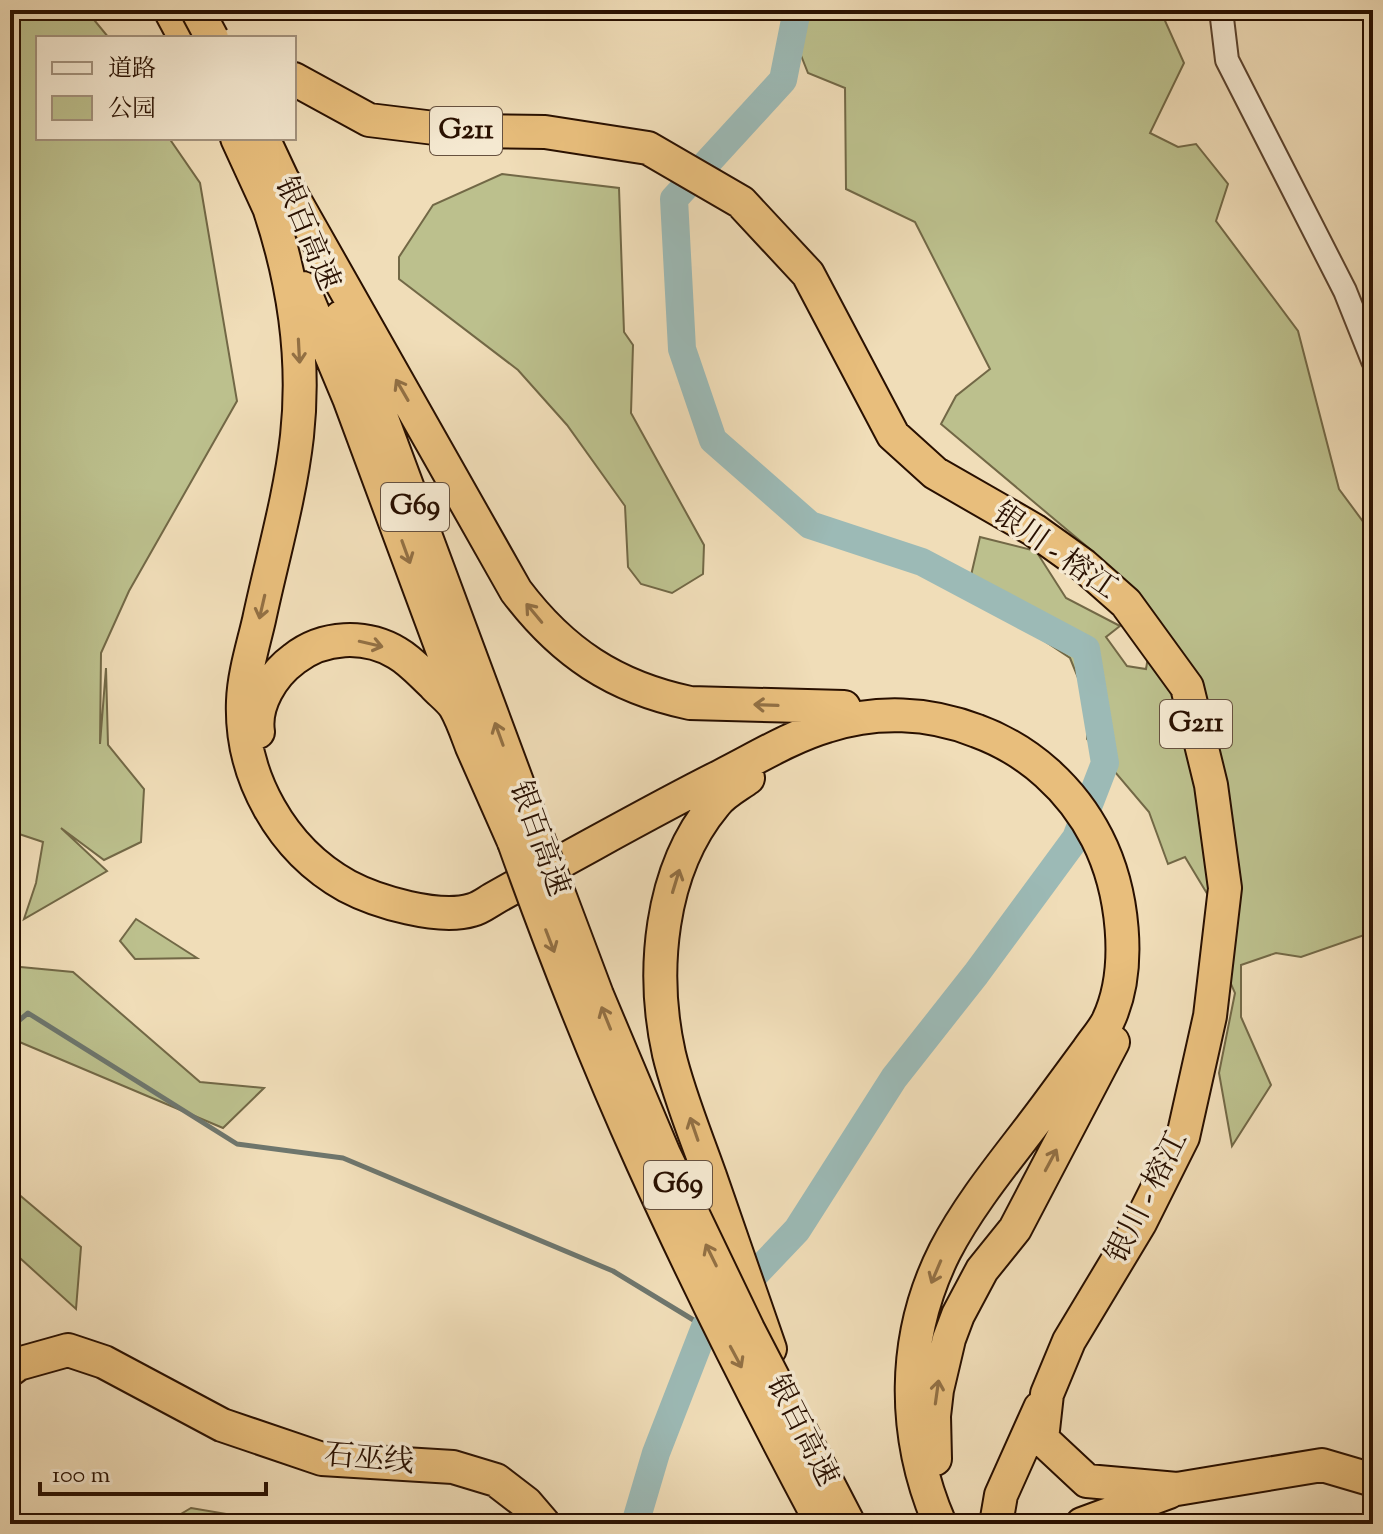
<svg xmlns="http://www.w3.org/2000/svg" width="1383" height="1534" viewBox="0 0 1383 1534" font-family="'Sorts Mill Goudy','Noto Serif SC',serif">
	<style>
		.green { fill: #bcc08d; stroke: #726846; stroke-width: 2 }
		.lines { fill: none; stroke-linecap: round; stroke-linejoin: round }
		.stream { stroke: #6e766d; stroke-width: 5 }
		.river { stroke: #9cbab6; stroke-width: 28 }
		.minor-casing { stroke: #5b432e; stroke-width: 26 }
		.highway-casing { stroke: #291000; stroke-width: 36 }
		.minor { stroke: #f5e9d1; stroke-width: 22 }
		.highway { stroke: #e8be7c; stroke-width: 32 }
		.highway-bridge-casing { stroke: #291000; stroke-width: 36; stroke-linecap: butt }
		.highway-bridge { stroke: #e8be7c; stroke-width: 32 }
		.oneway { stroke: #927044 }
		.labels { text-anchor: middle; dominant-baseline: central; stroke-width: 7; stroke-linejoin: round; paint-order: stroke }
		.shield { fill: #f5e9d1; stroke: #66513f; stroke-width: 2 }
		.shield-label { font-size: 28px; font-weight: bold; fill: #291000 }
		.street-label { font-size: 30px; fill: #291000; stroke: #f5e9d1 }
	</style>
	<rect width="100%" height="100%" fill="#f0ddb8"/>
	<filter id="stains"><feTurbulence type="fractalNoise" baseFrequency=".0025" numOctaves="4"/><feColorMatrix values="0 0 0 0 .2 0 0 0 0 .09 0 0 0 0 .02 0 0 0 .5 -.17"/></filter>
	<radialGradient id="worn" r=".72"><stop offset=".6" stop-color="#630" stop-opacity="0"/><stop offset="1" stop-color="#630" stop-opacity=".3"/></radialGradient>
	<!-- green -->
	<path class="green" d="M 10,10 L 86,10 L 109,38 L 38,38 L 38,138 L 169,138 L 200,183 L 237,401 L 129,591 L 101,653 L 100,744 L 106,668 L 108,745 L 144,789 L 141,842 L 104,860 L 61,828 L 107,871 L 24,919 L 36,883 L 43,842 L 10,831 Z
		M 783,10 L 1148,10 L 1162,14 L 1184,63 L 1150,133 L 1178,147 L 1196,144 L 1228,184 L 1216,221 L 1298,331 L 1339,489 L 1370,531 L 1373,531 L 1373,794 L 1371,794 L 1373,797 L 1373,932 L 1301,957 L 1276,953 L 1241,965 L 1241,1017 L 1271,1085 L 1232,1146 L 1219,1073 L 1235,993 L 1223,966 L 1229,930 L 1185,857 L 1168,864 L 1149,812 L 1087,739 L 1090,707 L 1070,658 L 989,604 L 981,583 L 969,584 L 980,537 L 1036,551 L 1066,598 L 1120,626 L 1106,637 L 1127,666 L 1146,669 L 1150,645 L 1091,550 L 941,424 L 956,396 L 990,369 L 915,222 L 846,189 L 845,88 L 808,73 Z
		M 502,174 L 619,188 L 624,332 L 633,345 L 631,413 L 704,545 L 703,574 L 672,593 L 641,584 L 628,567 L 625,506 L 567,425 L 518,370 L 399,279 L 399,257 L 433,205 Z
		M 136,919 L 197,958 L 135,959 L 120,941 Z
		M 10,966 L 73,972 L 200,1082 L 264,1088 L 223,1128 L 10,1038 Z
		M 10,1187 L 81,1247 L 76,1309 L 10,1249 Z
		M 191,1508 L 286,1524 L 164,1524 Z"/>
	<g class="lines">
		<!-- stream -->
		<path class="stream" d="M 10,1028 L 28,1013 L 237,1144 L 343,1158 L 613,1271 L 705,1327"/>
		<!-- river -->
		<path class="river" d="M 635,1524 L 656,1453 L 705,1327 L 797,1230 L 894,1078 L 976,974 L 1076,838 L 1105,763 L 1086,649 L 922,562 L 810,525 L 713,440 L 682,349 L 674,199 L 783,80 L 797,10"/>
		<defs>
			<path id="minor" d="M 1221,10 L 1227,60 L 1345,291 L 1373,361"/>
			<path id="highway" d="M 170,10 L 185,38
				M 294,79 L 369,120 L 459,131 L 545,132 L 648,148 L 741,202 L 808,274 L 893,435 L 935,473 L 1034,530 L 1083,565 L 1126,603 L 1187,687 L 1211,785 L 1225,888 L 1210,1016 L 1183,1137 L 1140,1223 L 1069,1341 L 1047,1394 L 1042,1439 L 1087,1481 L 1177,1489 L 1322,1465 L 1373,1480
				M 237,138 L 271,212
				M 263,138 L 294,204
				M 285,183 L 516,591 C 562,652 614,687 690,703 L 844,707
				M 264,193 C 292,271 306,353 297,436 C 290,498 272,559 259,620 C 253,646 244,674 243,701 C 240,776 282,850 347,886 C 377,902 439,920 472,910 C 480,908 486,903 493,899 C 514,887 534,876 555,865 C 610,835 665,804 721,776 C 755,759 790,737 827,726 C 876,710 929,712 977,731 C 1029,750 1072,789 1097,838 C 1123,889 1133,968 1108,1021 C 1103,1031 1094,1041 1088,1050 C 1074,1069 1060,1088 1046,1107 C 1012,1153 972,1199 945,1251 C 901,1338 902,1436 940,1524
				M 303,288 L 349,398 L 465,711
				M 341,317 L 371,389 L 536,833
				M 258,732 C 254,705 272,675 294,659 C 323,636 365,634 397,653 C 411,661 422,674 434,685 C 440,692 450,699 455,707 C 462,719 467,734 472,747 C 486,778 500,810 514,842
				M 748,778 C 737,786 723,793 715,804 C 659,871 651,973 669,1054 C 679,1096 696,1136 710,1176 C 730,1234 750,1292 770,1349
				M 10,1370 L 18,1364 L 68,1350 L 104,1362 L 222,1425 L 322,1459 L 453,1467 L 496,1480 L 526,1503 L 544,1524
				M 935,1459 L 934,1416 L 937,1390 L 949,1339 L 958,1315 L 982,1270 L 1015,1229 L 1113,1042
				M 996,1524 L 1001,1495 L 1040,1408
				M 1082,1524 L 1169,1492"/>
		</defs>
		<!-- minor casing -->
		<use href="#minor" class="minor-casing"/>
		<!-- highway casing -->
		<use href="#highway" class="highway-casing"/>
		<!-- minor -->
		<use href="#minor" class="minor"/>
		<!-- highway -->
		<use href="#highway" class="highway"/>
		<defs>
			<path id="highway-bridge" d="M 197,10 L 212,38
				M 536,833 L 597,995 L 664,1154 L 748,1329 L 849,1524
				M 514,842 C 553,951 595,1058 643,1164 C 698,1286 759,1406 822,1524"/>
		</defs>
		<!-- highway-bridge casing -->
		<use href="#highway-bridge" class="highway-bridge-casing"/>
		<!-- highway-bridge -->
		<use href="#highway-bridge" class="highway-bridge"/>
	</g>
	<!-- one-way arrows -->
	<defs><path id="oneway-shaft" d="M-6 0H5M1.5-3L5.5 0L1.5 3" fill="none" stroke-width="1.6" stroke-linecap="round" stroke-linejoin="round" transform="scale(2)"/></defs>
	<g class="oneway">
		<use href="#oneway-shaft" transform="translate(299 351) rotate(87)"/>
		<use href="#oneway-shaft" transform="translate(402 390) rotate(-120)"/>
		<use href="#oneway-shaft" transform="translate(406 552) rotate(70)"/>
		<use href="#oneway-shaft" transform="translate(262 607) rotate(103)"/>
		<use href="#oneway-shaft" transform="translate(534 613) rotate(-130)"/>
		<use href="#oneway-shaft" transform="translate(371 644) rotate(13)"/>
		<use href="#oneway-shaft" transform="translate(766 705) rotate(-178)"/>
		<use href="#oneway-shaft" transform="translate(499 734) rotate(-110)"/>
		<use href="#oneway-shaft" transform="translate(676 881) rotate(-73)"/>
		<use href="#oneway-shaft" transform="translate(550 941) rotate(69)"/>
		<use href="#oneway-shaft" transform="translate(606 1018) rotate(-112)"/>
		<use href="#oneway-shaft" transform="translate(694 1129) rotate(-109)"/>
		<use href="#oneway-shaft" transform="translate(1051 1160) rotate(-62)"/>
		<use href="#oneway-shaft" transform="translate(711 1255) rotate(-116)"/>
		<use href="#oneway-shaft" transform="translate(936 1272) rotate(113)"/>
		<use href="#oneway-shaft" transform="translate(736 1357) rotate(62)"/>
		<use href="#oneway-shaft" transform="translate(937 1392) rotate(-82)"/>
	</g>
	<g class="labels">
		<!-- shield labels -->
		<g class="shield">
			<rect x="430" y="107" width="72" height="48" rx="6"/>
			<rect x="381" y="483" width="68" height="48" rx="6"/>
			<rect x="1160" y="700" width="72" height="48" rx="6"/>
			<rect x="644" y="1161" width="68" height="48" rx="6"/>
		</g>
		<g class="shield-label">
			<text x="466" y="131">G211</text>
			<text x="415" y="507">G69</text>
			<text x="1196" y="724">G211</text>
			<text x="678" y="1185">G69</text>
		</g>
		<!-- street labels -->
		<g class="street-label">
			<text transform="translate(306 234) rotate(67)">银百高速</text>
			<text transform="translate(1054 552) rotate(35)">银川 - 榕江</text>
			<text transform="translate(538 839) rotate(70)">银百高速</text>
			<text transform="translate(1148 1198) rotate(-63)">银川 - 榕江</text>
			<text transform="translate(801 1431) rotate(63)">银百高速</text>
			<text transform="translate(369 1460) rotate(5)">石巫线</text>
		</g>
	</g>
	<!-- margin -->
	<rect width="1383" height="1534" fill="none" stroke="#f0ddb8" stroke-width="40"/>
	<rect x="12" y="12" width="1359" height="1510" fill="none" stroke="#291000" stroke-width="4"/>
	<rect x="20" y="20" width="1343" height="1494" fill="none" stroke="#291000" stroke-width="2"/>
	<!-- legend -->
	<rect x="36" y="36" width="260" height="104" fill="#f5e9d1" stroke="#a3927d" stroke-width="2"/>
	<rect x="52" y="62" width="40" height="12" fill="#f5e9d1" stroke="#a3927d" stroke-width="2"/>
	<text x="108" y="76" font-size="24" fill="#291000">道路</text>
	<rect x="52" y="96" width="40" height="24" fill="#bcc08d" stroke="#a3927d" stroke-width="2"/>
	<text x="108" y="116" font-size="24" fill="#291000">公园</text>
	<!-- scale -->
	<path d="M40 1482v12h226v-12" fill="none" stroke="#291000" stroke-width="4"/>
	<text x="52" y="1482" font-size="24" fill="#291000" stroke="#f5e9d1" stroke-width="6" paint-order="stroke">100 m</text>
	<rect width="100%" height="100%" filter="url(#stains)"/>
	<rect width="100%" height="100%" fill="url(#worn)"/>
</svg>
